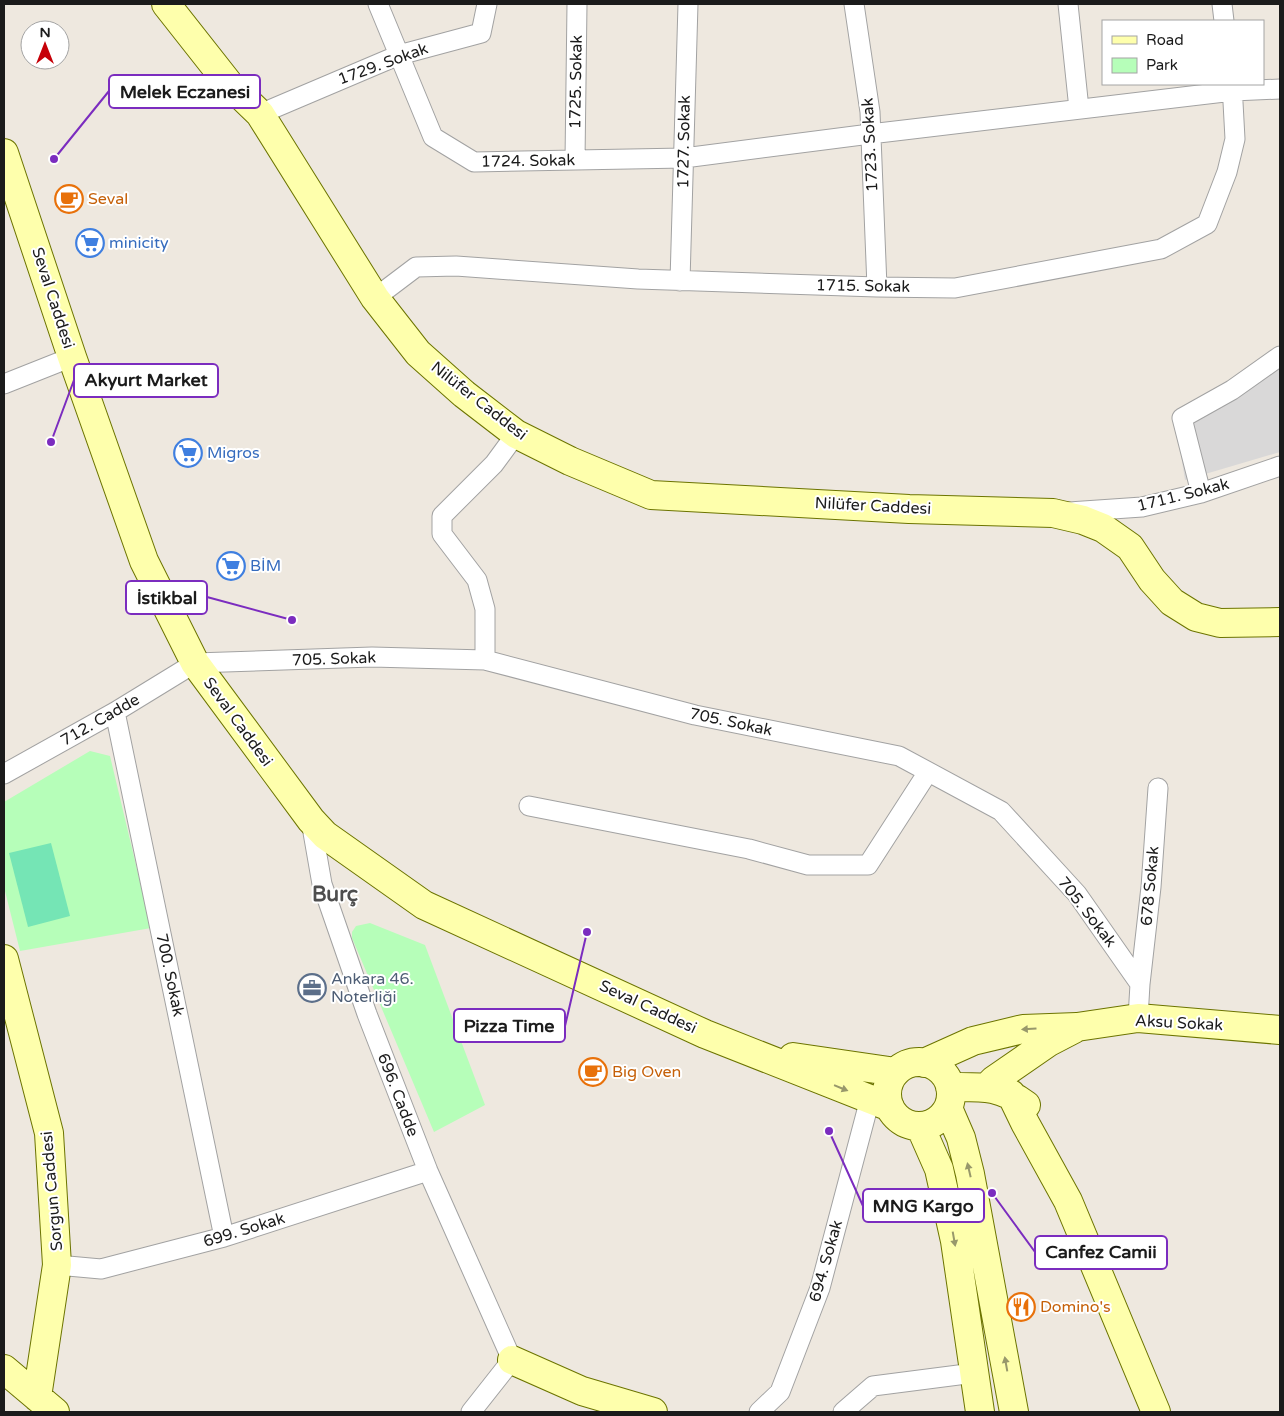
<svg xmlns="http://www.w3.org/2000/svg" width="1284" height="1416" viewBox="0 0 1284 1416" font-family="'Varela Round',sans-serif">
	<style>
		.residential { fill: #d9d8d8 }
		.park { fill: #b6feb9 }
		.pitch { fill: #75e5b5 }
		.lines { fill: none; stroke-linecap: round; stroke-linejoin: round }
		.street-casing { stroke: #a2a2a2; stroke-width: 21 }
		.secondary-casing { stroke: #6c7400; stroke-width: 30 }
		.street { stroke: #fff; stroke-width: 19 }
		.secondary { stroke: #feffac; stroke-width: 28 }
		.oneway { fill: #98986b }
		.labels { text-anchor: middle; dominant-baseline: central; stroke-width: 4; stroke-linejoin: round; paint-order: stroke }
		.street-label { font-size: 16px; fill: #1b1b1b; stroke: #fff }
		.food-label { font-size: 16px; fill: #c56008; stroke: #fff; text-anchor: start }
		.shop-label { font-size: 16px; fill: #366cbe; stroke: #fff; text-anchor: start }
		.service-label { font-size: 16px; fill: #4e5e75; stroke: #fff; text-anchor: start }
		.district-label { font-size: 21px; font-weight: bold; fill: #4e4e4e; stroke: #fff }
		.leader { fill: none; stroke: #7b2cbf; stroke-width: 2 }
		.callout-dot { fill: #7b2cbf; stroke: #fff; stroke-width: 2 }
		.callout { fill: #fff; stroke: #7b2cbf; stroke-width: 2 }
		.callout-label { font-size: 18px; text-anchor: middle; font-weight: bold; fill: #1b1b1b }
	</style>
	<rect width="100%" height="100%" fill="#eee8df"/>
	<!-- residential -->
	<path class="residential" d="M 1280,359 L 1280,452 L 1185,480 L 1175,417 Z"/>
	<!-- park -->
	<path class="park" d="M 90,751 L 110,756 L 151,928 L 20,951 L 4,887 L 4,802 Z
		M 370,923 L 425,945 L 485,1105 L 434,1132 L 352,938 L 352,932 L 356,926 Z"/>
	<!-- pitch -->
	<path class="pitch" d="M 51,843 L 70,916 L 28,927 L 9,853 Z"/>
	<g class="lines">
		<defs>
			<path id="street" d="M 378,4 L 433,137 L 474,162 L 684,158 L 870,134 L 1233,91 L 1280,89
				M 854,4 L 870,112 L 877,287
				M 1068,4 L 1079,109
				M 1222,4 L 1224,21
				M 260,114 L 399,55 L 481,33 L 487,4
				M 575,160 L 577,4
				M 680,281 L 688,4
				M 375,298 L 416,267 L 456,266 L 638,279 L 877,287 L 955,288 L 1161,249 L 1207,224 L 1227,172 L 1235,139 L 1232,84
				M 4,384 L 72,357
				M 1201,493 L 1182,418 L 1232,390 L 1280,356
				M 1069,512 L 1142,507 L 1201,493 L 1280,466
				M 485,660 L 485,609 L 477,580 L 442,534 L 442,516 L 494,464 L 516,434
				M 115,712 L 224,1237
				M 4,774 L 115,712 L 195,663 L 372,657 L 485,660 L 695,715 L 899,756 L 1001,811 L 1077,894 L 1140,984 L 1138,1018
				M 529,806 L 749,849 L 808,865 L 868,865 L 928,772
				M 311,821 L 322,884 L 367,1014 L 428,1171 L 512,1360 L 471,1412
				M 1140,984 L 1151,887 L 1158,788
				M 57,1265 L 101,1269 L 224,1237 L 428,1171
				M 759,1412 L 780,1392 L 820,1288 L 870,1099
				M 843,1412 L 873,1386 L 974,1373"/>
			<path id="secondary" d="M 166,4 L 229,84 L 260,114 L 375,298 L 418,353 L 464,394 L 516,434 L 570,461 L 651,495 L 909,509 L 1053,513 L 1083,520 L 1103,528 L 1130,547 L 1152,580 L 1172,602 L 1196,617 L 1220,623 L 1280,622
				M 4,153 L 72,357 L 144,561 L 195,663 L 311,820 L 325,835 L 424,905 L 705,1034 L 890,1107
				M 4,959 L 49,1133 L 57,1265 L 37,1397
				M 793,1057 L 896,1072
				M887 1094a32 32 0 1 1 64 0a32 32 0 1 1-64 0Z
				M 924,1063 L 973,1041 L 1023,1029 L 1077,1027 L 1138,1018 L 1280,1030
				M 950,1087 C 982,1087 999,1085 1026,1105
				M 987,1087 L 994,1080 L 1049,1042 L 1074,1029
				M 1011,1094 L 1025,1123 L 1068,1201 L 1156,1412
				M 948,1108 L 961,1138 L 970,1174 L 1014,1412
				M 920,1126 L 939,1169 L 955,1241 L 980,1412
				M 512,1360 L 582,1391 L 653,1412
				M 4,1369 L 55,1412"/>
		</defs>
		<!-- street casing -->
		<use href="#street" class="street-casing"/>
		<!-- secondary casing -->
		<use href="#secondary" class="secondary-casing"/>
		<!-- street -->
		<use href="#street" class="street"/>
		<!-- secondary -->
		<use href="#secondary" class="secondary"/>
	</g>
	<!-- one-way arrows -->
	<defs><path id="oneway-solid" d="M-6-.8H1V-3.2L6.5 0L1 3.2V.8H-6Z" transform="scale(1.25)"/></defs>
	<g class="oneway">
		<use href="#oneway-solid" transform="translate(1029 1029) rotate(176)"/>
		<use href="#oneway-solid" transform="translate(841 1088) rotate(22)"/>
		<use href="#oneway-solid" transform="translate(969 1170) rotate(-103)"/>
		<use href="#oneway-solid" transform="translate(954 1239) rotate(80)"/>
		<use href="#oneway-solid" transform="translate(1006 1364) rotate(-100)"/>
	</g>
	<!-- icons -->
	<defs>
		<symbol id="cafe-ring" viewBox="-11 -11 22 22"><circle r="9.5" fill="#fff" stroke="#e8710a" stroke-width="1.5"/><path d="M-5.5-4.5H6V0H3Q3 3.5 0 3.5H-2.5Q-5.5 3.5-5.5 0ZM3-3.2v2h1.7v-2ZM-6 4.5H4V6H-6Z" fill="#e8710a"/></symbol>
		<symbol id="supermarket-ring" viewBox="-11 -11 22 22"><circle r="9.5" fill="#fff" stroke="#3f7fe0" stroke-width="1.5"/><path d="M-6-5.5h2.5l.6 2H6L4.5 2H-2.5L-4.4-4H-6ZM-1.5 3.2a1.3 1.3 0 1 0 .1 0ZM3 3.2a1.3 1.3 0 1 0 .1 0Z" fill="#3f7fe0"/></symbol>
		<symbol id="office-ring" viewBox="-11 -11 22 22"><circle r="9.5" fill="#fff" stroke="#5c6f8a" stroke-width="1.5"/><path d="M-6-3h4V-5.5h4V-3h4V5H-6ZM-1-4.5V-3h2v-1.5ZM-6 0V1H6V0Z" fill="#5c6f8a"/></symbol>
		<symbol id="restaurant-ring" viewBox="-11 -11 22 22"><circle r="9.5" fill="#fff" stroke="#e8710a" stroke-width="1.5"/><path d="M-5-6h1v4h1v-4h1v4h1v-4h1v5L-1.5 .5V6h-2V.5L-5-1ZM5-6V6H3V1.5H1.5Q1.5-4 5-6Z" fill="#e8710a"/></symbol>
	</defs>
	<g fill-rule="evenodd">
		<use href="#cafe-ring" x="53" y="183" width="32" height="32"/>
		<use href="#supermarket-ring" x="74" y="227" width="32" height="32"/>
		<use href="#supermarket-ring" x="172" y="437" width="32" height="32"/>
		<use href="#supermarket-ring" x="215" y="550" width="32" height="32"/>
		<use href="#office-ring" x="296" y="972" width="32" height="32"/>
		<use href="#cafe-ring" x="577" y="1056" width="32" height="32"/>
		<use href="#restaurant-ring" x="1005" y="1291" width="32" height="32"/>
	</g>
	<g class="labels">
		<!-- street labels -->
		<g class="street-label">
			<text transform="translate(383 64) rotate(-20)">1729. Sokak</text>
			<text transform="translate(576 82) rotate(-89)">1725. Sokak</text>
			<text transform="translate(684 142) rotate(-89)">1727. Sokak</text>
			<text transform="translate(870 145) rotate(-93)">1723. Sokak</text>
			<text transform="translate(528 161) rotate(-1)">1724. Sokak</text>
			<text transform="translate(863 286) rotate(1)">1715. Sokak</text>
			<text transform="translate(53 298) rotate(72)">Seval Caddesi</text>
			<text transform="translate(479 401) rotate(38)">Nilüfer Caddesi</text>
			<text transform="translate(1183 495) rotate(-14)">1711. Sokak</text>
			<text transform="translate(873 506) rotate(3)">Nilüfer Caddesi</text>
			<text transform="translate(334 659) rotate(-2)">705. Sokak</text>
			<text transform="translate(100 720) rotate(-30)">712. Cadde</text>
			<text transform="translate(238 722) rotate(54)">Seval Caddesi</text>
			<text transform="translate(731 722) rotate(12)">705. Sokak</text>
			<text transform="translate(1150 886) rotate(-85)">678 Sokak</text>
			<text transform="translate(1087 912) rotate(52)">705. Sokak</text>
			<text transform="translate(170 975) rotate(78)">700. Sokak</text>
			<text transform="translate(648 1007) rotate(25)">Seval Caddesi</text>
			<text transform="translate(1179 1023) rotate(3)">Aksu Sokak</text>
			<text transform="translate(398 1095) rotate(69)">696. Cadde</text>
			<text transform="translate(52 1191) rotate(-95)">Sorgun Caddesi</text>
			<text transform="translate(244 1230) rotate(-17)">699. Sokak</text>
			<text transform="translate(826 1261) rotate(-74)">694. Sokak</text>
		</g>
		<!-- food labels -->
		<g class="food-label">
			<text x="88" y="199">Seval</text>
			<text x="612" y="1072">Big Oven</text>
			<text x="1040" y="1307">Domino's</text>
		</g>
		<!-- shop labels -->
		<g class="shop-label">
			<text x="109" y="243">minicity</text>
			<text x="207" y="453">Migros</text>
			<text x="250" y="566">BİM</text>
		</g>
		<!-- service labels -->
		<g class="service-label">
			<text x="331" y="979">Ankara 46.<tspan x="331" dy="18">Noterliği</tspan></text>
		</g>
		<!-- district labels -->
		<g class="district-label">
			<text x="335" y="894">Burç</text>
		</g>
	</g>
	<!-- callouts -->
	<path class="leader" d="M54 159L109 91M51 442L74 380M292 620L207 597M587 932L565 1026M829 1131L863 1206M992 1193L1035 1252"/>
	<g class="callout-dot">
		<circle cx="54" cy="159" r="5"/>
		<circle cx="51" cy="442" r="5"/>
		<circle cx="292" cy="620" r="5"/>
		<circle cx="587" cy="932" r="5"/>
		<circle cx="829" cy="1131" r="5"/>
		<circle cx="992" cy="1193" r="5"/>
	</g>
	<g class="callout">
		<rect x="109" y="75" width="151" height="33" rx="5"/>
		<rect x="74" y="364" width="144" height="33" rx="5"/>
		<rect x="126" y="581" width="81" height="33" rx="5"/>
		<rect x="454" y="1009" width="111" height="33" rx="5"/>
		<rect x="863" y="1189" width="121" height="33" rx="5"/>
		<rect x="1035" y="1236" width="132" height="33" rx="5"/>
	</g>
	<g class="callout-label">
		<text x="185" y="98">Melek Eczanesi</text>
		<text x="146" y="386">Akyurt Market</text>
		<text x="167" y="604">İstikbal</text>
		<text x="509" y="1032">Pizza Time</text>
		<text x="923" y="1212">MNG Kargo</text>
		<text x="1101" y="1258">Canfez Camii</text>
	</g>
	<!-- border -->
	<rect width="1284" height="1416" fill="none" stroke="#1b1b1b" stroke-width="10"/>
	<!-- legend -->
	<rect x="1102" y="20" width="162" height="65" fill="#ffffff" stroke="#a4a4a4"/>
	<rect x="1112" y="36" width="25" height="8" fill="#feffac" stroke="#a4a4a4"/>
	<text x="1146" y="45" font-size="15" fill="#1b1b1b">Road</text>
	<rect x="1112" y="58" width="25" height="15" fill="#b6feb9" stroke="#a4a4a4"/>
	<text x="1146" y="70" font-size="15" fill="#1b1b1b">Park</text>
	<!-- north arrow -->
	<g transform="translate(45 45)"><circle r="24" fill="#ffffff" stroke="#a4a4a4"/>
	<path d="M0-4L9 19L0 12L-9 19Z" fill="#c60008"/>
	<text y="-8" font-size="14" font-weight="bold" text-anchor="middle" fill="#1b1b1b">N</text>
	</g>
</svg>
